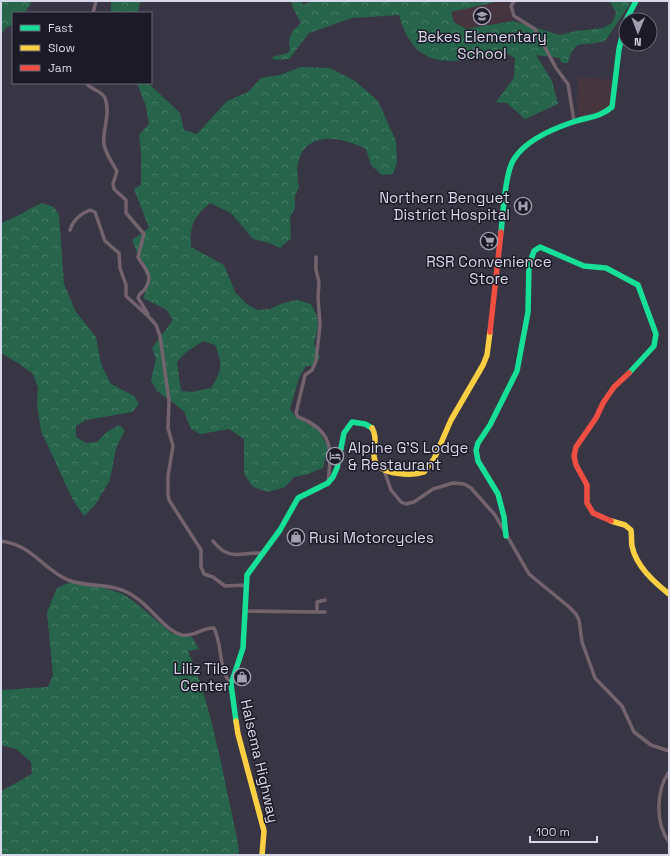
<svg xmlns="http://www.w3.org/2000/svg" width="670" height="856" viewBox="0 0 670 856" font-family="'Space Grotesk',sans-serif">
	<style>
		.commercial { fill: #46353d }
		.education { fill: #46353e }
		.forest { fill: url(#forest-crowns); fill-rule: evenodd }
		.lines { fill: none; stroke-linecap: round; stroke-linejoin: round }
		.street { stroke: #74636d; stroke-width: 3.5 }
		.fast { stroke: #16e098; stroke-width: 5.5 }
		.slow { stroke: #ffcf43; stroke-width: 5.5 }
		.jam { stroke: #f24e42; stroke-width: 5.5 }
		.labels { text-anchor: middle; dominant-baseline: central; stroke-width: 3; stroke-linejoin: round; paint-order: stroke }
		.poi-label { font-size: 15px; fill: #d9d8ea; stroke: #1b1a26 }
		.street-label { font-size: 15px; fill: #d9d8ea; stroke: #1b1a26 }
	</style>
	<defs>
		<pattern id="forest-crowns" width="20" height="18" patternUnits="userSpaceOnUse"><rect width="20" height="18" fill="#26654b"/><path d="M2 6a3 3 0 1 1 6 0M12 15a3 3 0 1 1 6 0" fill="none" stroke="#457a65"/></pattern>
	</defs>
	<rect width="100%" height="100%" fill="#383645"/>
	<!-- commercial -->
	<path class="commercial" d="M 578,77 L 614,80 L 612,102 L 606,111 L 579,117 L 577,101 Z"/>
	<!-- education -->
	<path class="education" d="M 500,1 L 507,1 L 513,21 L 466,29 L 454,22 L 451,12 Z"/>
	<!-- forest -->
	<path class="forest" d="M 1,1 L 32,1 L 25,13 L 13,13 L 13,25 L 7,27 L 1,34 Z
		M 111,1 L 140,1 L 138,13 L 111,13 Z
		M 291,1 L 302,1 L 303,5 L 312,1 L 500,1 L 451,12 L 454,22 L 466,29 L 513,21 L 560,35 L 576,31 L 603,28 L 612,23 L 616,13 L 610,1 L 632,1 L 605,41 C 582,48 575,36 568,63 L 562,63 L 559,58 L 536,55 L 552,81 L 558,104 L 525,119 L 507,103 L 496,102 L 514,78 L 515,58 L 506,53 C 458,61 416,77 399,15 L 352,18 L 309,33 L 289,59 L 275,60 L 272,57 L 288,53 L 290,50 C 287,37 292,31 301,23 L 293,8 Z
		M 301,67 L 330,68 L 355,81 L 378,101 L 396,141 L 397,163 L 393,174 L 382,175 L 371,165 L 366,149 C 328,129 289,136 299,187 L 295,196 L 295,208 L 290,217 L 291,238 L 280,248 L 269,243 L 253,239 L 231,213 L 210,203 C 193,218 190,225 191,247 L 224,265 L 235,292 L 247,304 L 257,310 L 270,309 L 283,303 L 297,300 L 311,304 L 317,316 L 318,327 L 314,344 L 320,357 L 314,366 L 306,366 L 299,378 L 290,409 L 295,416 L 318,430 L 328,447 L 323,468 L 308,474 L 294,477 L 285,487 L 268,492 L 253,487 L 244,474 L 244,439 L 229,429 L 201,434 L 191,429 L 184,411 L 157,391 L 151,380 L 156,359 L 152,348 L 173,320 L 167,310 L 143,298 L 149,282 L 132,240 L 149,228 L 134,189 L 141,185 L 141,153 L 139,135 L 149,124 L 146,106 L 137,83 L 148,83 L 180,113 L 184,130 L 197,134 L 227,101 L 248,92 L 261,78 L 280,75 ZM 203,341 L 215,345 C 223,364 222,371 211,388 L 192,392 L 181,391 L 177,362 L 185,353 Z
		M 42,203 L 54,207 L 59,215 L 64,284 L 76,312 L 96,337 L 101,364 L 111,384 L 134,396 L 139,404 L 132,412 L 86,420 L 76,426 L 76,437 L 86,443 L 97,442 L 107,432 L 119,425 L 125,430 L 116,448 L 110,480 L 95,505 L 84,516 L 73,500 L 41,431 L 37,404 L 38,388 L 33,374 L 18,363 L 1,353 L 1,223 C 16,218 28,209 42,203 Z
		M 71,582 L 95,585 L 123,594 L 136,603 L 171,633 L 192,637 L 199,649 L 188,651 C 213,709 222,772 236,833 L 239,851 L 238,855 L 1,855 L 1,791 L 32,774 L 31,762 L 16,749 L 1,745 L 1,690 L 48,687 L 53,675 L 47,612 L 57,588 Z"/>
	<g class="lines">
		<!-- street -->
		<path class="street" d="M 514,1 L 511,6 L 514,16 L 535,29 L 556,68 L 568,84 L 574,121
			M 93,13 L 96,1
			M 86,83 C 91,90 101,90 105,98 C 111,114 102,130 104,145 C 106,154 112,163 117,171 L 113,184 L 114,189 L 126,200 L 126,213 L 144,234 L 138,257 C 143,268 155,274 145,289 C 143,293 139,292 138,298 L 148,314
			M 70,230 C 73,220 80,214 90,210 L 95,212 L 105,241 L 119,253 L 120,268 L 126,285 L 126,296 L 149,317 L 156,325 L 160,336 L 169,400 L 168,428 L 173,446 L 168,476 L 168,494 L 169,500 L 201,550 L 201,567 L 204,574 L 213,577 L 225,586 L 246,585
			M 316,257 L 316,270 L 319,282 L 318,297 L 320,325 L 316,361 L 312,370 L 305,375 L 296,413 L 298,417 C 333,430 332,449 328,482
			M 384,470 L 391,490 L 401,502 L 406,504 L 414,502 L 433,489 L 453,483 L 464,484 L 471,488 L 495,515 L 529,574 L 568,606 L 576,614 L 579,620 L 582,642 L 595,678 L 622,706 L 634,732 L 651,745 L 669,751
			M 1,541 C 32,545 43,569 68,580 C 91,589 113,581 135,597 C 150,606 165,631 182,635 C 194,637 203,627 214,628 C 223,647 218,667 230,683
			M 213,541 C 229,562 241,552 263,553
			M 245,611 L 317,612 L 317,602 L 325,600
			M 317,612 L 325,612
			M 669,772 C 656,790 655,824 669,842"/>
		<!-- fast -->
		<path class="fast" d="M 626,20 L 636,1
			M 501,232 C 503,215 505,172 514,159 C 526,140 552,129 573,122 C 589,116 597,119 612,107 L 619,49 L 626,20
			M 506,536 L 504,517 L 498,494 L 478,461 L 476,450 L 478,443 L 490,425 L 517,371 L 528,312 L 529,265 L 534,251 L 540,247 L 584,266 L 606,268 L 638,285 L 656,334 L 654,346 L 629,373
			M 236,721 L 231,684 L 243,648 L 247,575 L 280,530 L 298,498 L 328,483 L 333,477 L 337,468 L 344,433 L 352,422 L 365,424 L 372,428"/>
		<!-- slow -->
		<path class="slow" d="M 372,428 C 379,439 371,450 375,461 C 380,475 413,476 424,472 L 434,459 L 451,420 L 483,365 L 487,355 L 490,332
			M 611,521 L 625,525 L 631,530 C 632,535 631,541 632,546 C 636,566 654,582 669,594
			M 236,721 L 238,734 L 264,831 L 262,855"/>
		<!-- jam -->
		<path class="jam" d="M 490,332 L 501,232
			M 611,521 L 593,513 L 587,503 L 587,485 L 576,465 L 574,456 L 576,447 L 596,418 L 603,403 L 614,387 L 629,373"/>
	</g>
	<!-- icons -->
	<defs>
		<symbol id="school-ring" viewBox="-11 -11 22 22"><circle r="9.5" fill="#1b1a26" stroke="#a19fb0" stroke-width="1.5"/><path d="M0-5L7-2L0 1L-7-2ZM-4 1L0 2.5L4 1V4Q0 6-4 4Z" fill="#a19fb0"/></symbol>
		<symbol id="hospital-ring" viewBox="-11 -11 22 22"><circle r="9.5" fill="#1b1a26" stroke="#a19fb0" stroke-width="1.5"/><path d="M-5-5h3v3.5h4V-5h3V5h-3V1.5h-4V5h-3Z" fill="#a19fb0"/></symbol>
		<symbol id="supermarket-ring" viewBox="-11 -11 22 22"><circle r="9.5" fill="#1b1a26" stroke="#a19fb0" stroke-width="1.5"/><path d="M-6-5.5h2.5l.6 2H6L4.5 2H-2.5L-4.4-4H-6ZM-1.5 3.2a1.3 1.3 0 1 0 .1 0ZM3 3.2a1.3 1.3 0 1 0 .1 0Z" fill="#a19fb0"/></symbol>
		<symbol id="hotel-ring" viewBox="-11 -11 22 22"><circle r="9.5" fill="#1b1a26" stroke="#a19fb0" stroke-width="1.5"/><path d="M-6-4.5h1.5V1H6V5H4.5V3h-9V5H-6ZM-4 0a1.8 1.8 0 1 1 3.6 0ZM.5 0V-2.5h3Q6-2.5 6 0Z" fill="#a19fb0"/></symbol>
		<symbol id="shop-ring" viewBox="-11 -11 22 22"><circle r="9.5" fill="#1b1a26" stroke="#a19fb0" stroke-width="1.5"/><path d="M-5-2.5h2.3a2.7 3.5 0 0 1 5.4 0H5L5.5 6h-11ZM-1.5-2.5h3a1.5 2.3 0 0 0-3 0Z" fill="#a19fb0"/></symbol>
	</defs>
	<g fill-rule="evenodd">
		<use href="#school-ring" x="472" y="6" width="20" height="20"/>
		<use href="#hospital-ring" x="513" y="196" width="20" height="20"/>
		<use href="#supermarket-ring" x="479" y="231" width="20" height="20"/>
		<use href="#hotel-ring" x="325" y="446" width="20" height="20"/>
		<use href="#shop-ring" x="286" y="527" width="20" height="20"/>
		<use href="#shop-ring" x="232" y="667" width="20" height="20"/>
	</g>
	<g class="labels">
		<!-- poi labels -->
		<g class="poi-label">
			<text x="482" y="36">Bekes Elementary<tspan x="482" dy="17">School</tspan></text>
			<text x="510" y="197" text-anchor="end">Northern Benguet<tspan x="510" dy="17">District Hospital</tspan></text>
			<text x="489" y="261">RSR Convenience<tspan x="489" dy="17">Store</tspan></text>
			<text x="348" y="447" text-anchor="start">Alpine G'S Lodge<tspan x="348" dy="17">&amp; Restaurant</tspan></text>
			<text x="309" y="537" text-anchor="start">Rusi Motorcycles</text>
			<text x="229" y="668" text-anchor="end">Liliz Tile<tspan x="229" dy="17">Center</tspan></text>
		</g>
		<!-- street labels -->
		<g class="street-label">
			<text transform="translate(260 761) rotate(77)">Halsema Highway</text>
		</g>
	</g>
	<!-- border -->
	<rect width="670" height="856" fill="none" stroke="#d9d8ea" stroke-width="4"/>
	<!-- legend -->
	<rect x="12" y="12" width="140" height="72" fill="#1b1a26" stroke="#676674"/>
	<rect x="20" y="25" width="20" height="6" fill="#16e098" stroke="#676674"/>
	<text x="48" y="32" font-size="12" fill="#d9d8ea">Fast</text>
	<rect x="20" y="45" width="20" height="6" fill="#ffcf43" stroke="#676674"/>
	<text x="48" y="52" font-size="12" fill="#d9d8ea">Slow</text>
	<rect x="20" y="65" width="20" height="6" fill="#f24e42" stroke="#676674"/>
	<text x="48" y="72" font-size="12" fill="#d9d8ea">Jam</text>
	<!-- north arrow -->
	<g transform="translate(638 32) rotate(181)"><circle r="19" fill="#1b1a26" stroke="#676674"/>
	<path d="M0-3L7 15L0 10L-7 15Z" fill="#a19fb0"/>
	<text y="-6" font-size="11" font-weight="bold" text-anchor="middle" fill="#d9d8ea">N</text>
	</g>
	<!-- scale -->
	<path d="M530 836v6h67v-6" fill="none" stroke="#d9d8ea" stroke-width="2"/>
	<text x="536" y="836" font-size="12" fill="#d9d8ea" stroke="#1b1a26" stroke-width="3" paint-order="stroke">100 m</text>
</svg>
